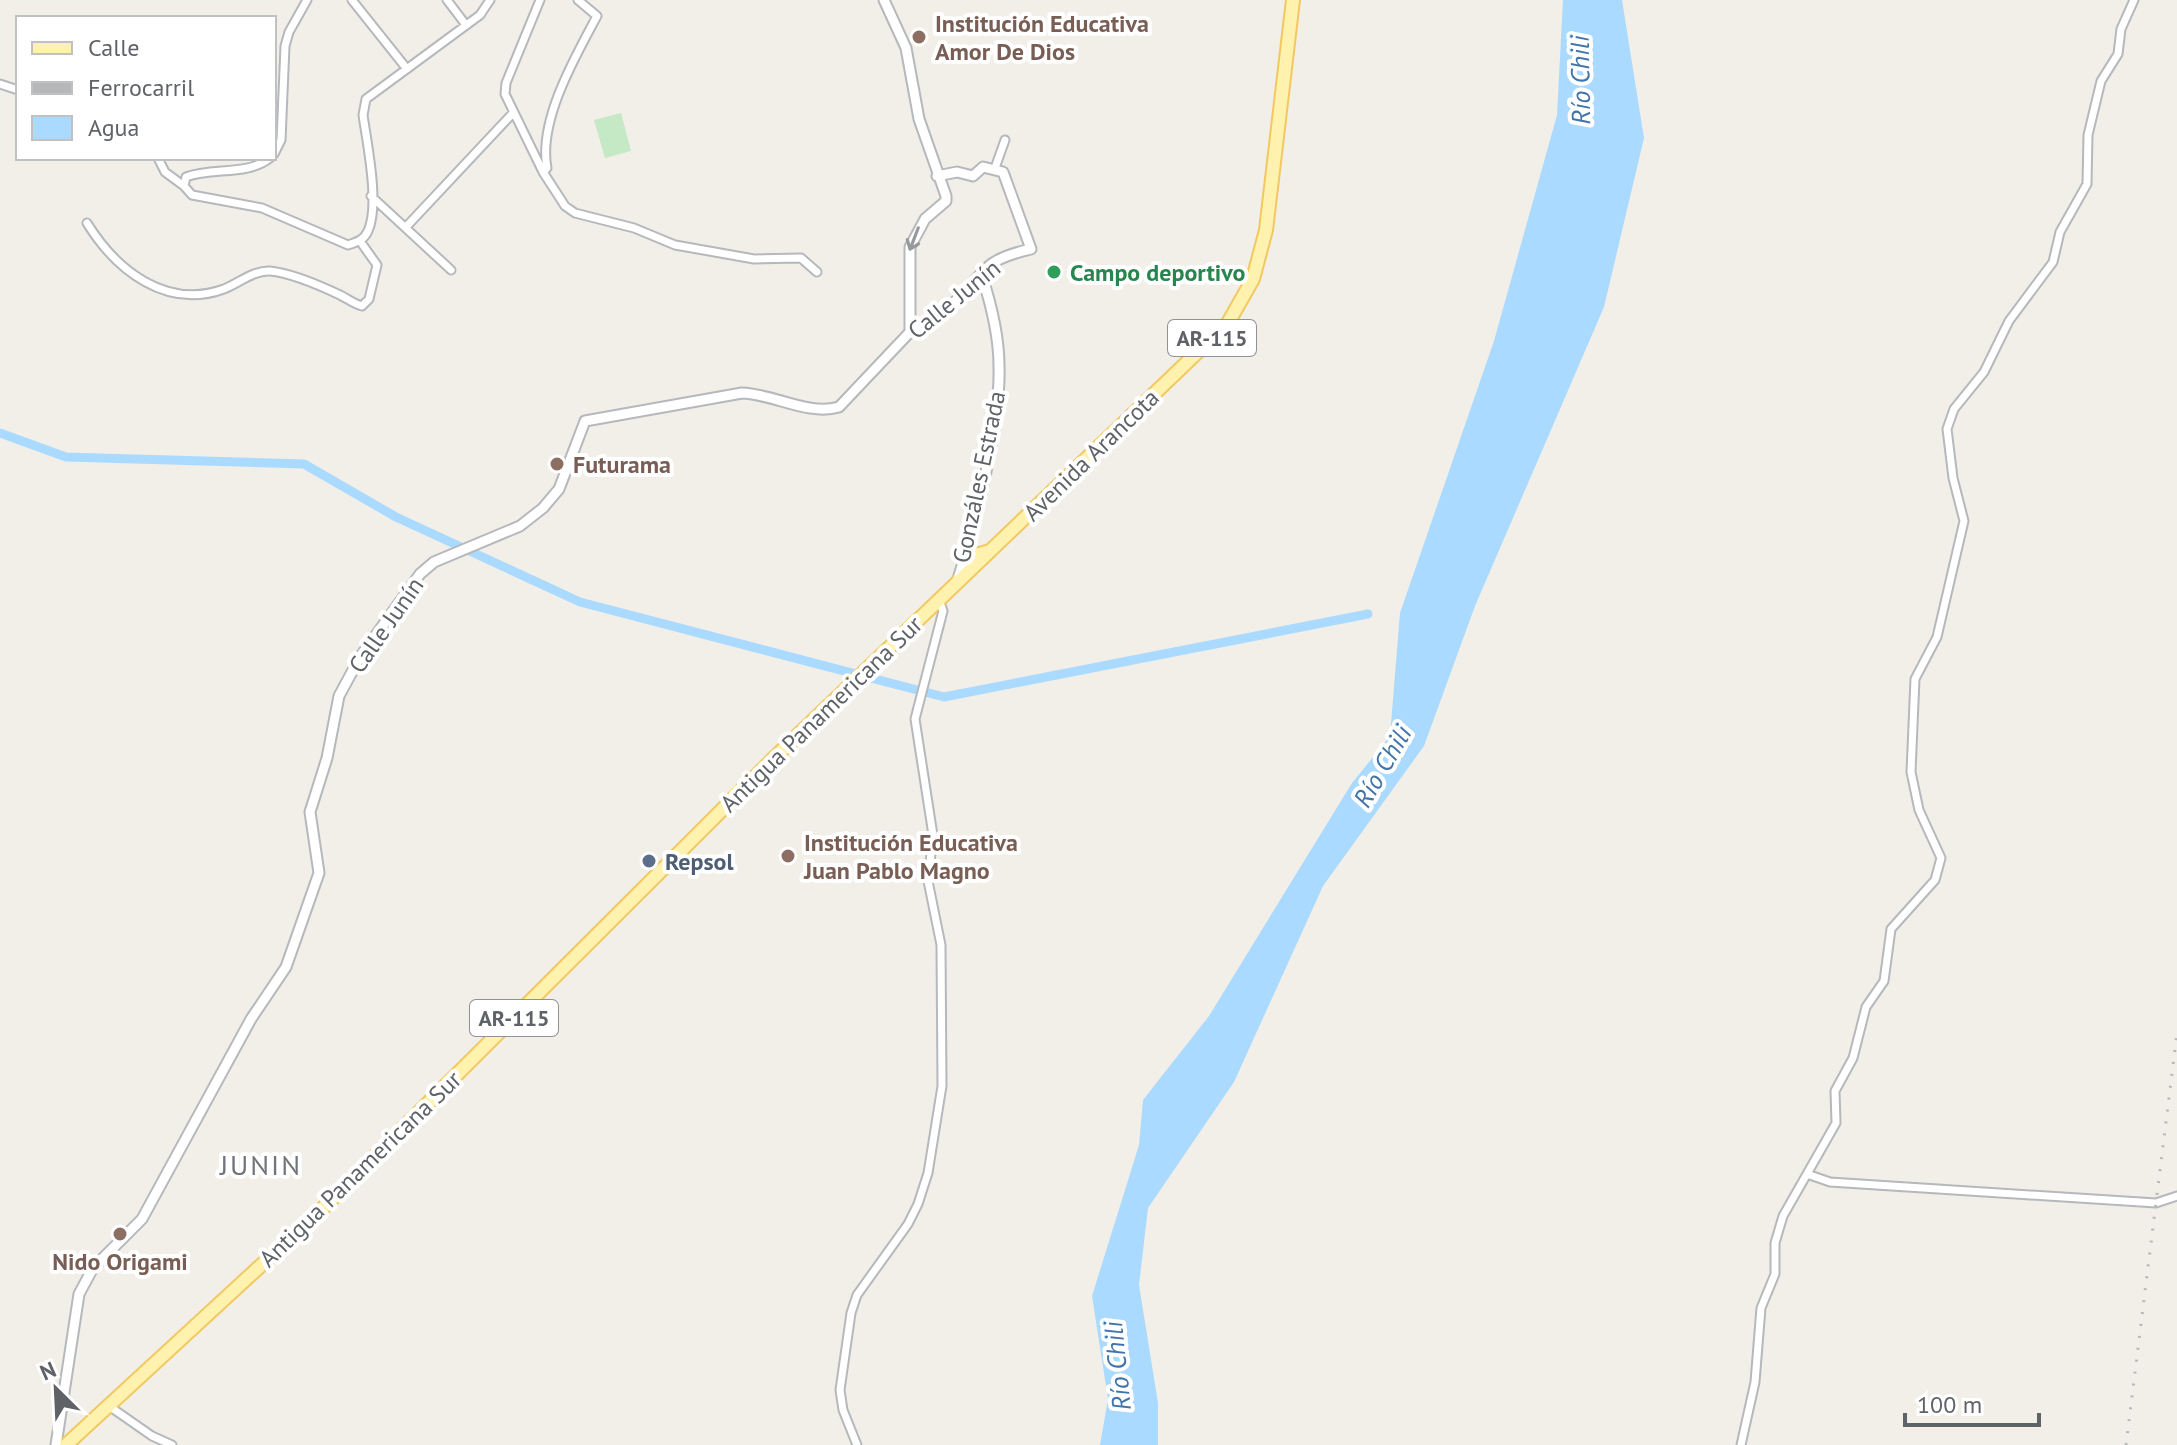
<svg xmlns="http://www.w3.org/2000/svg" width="2177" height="1445" viewBox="0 0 2177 1445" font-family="'PT Sans',sans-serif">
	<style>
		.green { fill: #c5e8c5 }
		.water { fill: #aadaff }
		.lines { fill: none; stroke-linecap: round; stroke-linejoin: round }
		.canal { stroke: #aadaff; stroke-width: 9 }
		.minor-casing { stroke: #b5b8bc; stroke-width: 11 }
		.tertiary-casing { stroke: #b5b8bc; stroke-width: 13 }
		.primary-casing { stroke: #f2c960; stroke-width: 16 }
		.minor { stroke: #fff; stroke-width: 7 }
		.tertiary { stroke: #fff; stroke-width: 9 }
		.primary { stroke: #fff2af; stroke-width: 12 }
		.rail { stroke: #b6b7b8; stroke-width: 3; stroke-dasharray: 2 10; stroke-linecap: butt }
		.oneway { stroke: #979a9d }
		.education-dot { fill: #8d6e63; stroke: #fff; stroke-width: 3 }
		.leisure-dot { fill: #2e9e5b; stroke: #fff; stroke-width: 3 }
		.service-dot { fill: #5c6f8a; stroke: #fff; stroke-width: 3 }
		.labels { text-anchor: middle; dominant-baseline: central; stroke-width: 8; stroke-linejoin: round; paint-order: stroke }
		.shield { fill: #fff; stroke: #8f9295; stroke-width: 2 }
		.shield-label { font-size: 22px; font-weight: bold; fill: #5f6368 }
		.education-label { font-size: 24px; font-weight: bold; fill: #785e54; stroke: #fff; text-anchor: start }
		.leisure-label { font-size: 24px; font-weight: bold; fill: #27864d; stroke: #fff; text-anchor: start }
		.street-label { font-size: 24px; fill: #5f6368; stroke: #fff }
		.service-label { font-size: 24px; font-weight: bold; fill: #4e5e75; stroke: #fff; text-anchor: start }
		.water-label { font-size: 26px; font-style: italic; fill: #4174aa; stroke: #fff }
		.quarter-label { font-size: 28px; letter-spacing: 2px; fill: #70757a; stroke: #fff }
	</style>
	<rect width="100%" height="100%" fill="#f1efe8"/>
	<!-- green -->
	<path class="green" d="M 621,113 L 631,151 L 605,158 L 594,120 Z"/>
	<!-- water -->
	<path class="water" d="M 1563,0 L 1622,0 L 1644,138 L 1604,307 L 1475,606 L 1424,746 L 1323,886 L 1234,1082 L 1148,1208 L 1139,1285 L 1158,1403 L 1158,1445 L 1100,1445 L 1108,1399 L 1092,1296 L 1139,1145 L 1143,1100 L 1209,1016 L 1352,783 L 1390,736 L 1400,613 L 1494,341 L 1557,115 Z"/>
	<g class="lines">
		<!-- canal -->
		<path class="canal" d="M 0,433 L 66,457 L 304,464 L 396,517 L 580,602 L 944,697 L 1368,614"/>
		<defs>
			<path id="minor" d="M 352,0 L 407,69
				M 447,0 L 466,25
				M 540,0 L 506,83 L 505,94 L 543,172 L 565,206 L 575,213 L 634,228 L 675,245 L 754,259 L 801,258 L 817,272
				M 0,84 L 18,90
				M 274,154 L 281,140 L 285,46 L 289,32 L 307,0
				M 158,158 L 165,172 L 184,186
				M 270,158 C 247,176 213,167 186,177 L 184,186 L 192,195 L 262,208 L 348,245 C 357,242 364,240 368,231 C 380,205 367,143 363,115 L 366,99 L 480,15 L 490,0
				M 995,168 L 1005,140
				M 543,172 L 547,168 C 538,121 575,57 597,16 L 578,0
				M 371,196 L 451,270
				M 87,223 C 116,270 166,310 224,289 C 239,283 254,270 270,271 C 291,273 321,286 340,295 C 348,299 354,304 362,306 L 369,299 L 377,265 L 360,241
				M 406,227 L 513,113
				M 1807,1174 L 1830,1182 L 2156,1203 L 2177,1196
				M 109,1406 L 152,1436 L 172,1445
				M 857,1445 L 843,1410 L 840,1390 L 851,1313 L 857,1295 L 908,1224 L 918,1204 L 928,1173 L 942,1086 L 941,945 L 928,881 L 933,835 L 915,719 L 943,611 L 939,600
				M 1741,1445 L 1755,1382 L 1761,1308 L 1775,1274 L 1775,1243 L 1783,1216 L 1836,1123 L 1835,1091 L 1853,1058 L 1866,1007 L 1884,981 L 1891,929 L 1935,880 L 1941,858 L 1919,810 L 1911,772 L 1915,679 L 1937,637 L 1964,521 L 1953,478 L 1947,429 L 1954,409 L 1984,372 L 2009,321 L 2053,262 L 2060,232 L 2087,184 L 2088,135 L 2101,81 L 2118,54 L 2121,29 L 2134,0"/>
			<path id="tertiary" d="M 884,0 L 906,48 L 919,119 L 946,196 L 946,201 L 925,219 L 910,247 L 910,332
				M 957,582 C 975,527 1001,422 999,366 C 999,336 991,304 982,276
				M 56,1445 L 79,1294 L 93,1268 L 142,1219 L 251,1019 L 286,967 L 319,873 L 310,812 L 327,758 L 339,696 L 360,657 L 420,574 L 434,562 L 520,526 L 543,508 L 559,489 L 585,421 L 742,393 C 774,394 808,416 839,407 L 910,332 C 946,320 963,290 989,266 C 999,257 1018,252 1031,249 L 1003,172 L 983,167 L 973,176 L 957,172 L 937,176"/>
			<path id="primary" d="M 967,549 L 976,555 L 990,551
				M 66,1445 L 320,1211 L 772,760 L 1228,323 L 1253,279 L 1266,230 L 1293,0"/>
		</defs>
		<!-- minor casing -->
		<use href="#minor" class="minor-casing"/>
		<!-- tertiary casing -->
		<use href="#tertiary" class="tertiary-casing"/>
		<!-- primary casing -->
		<use href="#primary" class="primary-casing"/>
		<!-- minor -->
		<use href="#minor" class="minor"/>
		<!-- tertiary -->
		<use href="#tertiary" class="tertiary"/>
		<!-- primary -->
		<use href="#primary" class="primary"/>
		<!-- rail -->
		<path class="rail" d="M 2126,1445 L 2177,1033"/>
	</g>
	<!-- one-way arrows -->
	<defs><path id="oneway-shaft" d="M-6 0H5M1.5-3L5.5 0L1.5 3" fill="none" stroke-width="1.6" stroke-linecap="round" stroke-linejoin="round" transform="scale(2)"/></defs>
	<use class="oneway" href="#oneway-shaft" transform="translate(914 239) rotate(111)"/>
	<!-- markers -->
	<g class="education-dot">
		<circle cx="919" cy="37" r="8"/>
		<circle cx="557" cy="464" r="8"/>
		<circle cx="788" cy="856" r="8"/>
		<circle cx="120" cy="1234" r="8"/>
	</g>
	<circle class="leisure-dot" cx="1054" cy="272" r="8"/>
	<circle class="service-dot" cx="649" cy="861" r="8"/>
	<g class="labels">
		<!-- shield labels -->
		<g class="shield">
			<rect x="1168" y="320" width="88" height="36" rx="6"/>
			<rect x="470" y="1000" width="88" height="36" rx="6"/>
		</g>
		<g class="shield-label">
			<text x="1212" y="338">AR-115</text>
			<text x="514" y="1018">AR-115</text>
		</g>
		<!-- education labels -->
		<g class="education-label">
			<text x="935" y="23">Institución Educativa<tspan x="935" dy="28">Amor De Dios</tspan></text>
			<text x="573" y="464">Futurama</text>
			<text x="804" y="842">Institución Educativa<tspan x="804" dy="28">Juan Pablo Magno</tspan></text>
			<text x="120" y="1261" text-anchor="middle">Nido Origami</text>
		</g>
		<!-- leisure labels -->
		<g class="leisure-label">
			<text x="1070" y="272">Campo deportivo</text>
		</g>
		<!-- street labels -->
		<g class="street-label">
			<text transform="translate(954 299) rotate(-39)">Calle Junín</text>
			<text transform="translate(1091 455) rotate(-44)">Avenida Arancota</text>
			<text transform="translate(979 477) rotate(-78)">Gonzáles Estrada</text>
			<text transform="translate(386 625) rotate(-55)">Calle Junín</text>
			<text transform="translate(821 714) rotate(-44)">Antigua Panamericana Sur</text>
			<text transform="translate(360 1169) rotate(-44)">Antigua Panamericana Sur</text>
		</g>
		<!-- service labels -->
		<g class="service-label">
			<text x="665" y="861">Repsol</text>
		</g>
		<!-- water labels -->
		<g class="water-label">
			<text transform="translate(1580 80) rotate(-91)">Río Chili</text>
			<text transform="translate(1382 766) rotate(-60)">Río Chili</text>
			<text transform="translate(1117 1366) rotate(-96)">Río Chili</text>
		</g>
		<!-- quarter labels -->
		<g class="quarter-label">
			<text x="261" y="1164">JUNIN</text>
		</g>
	</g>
	<!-- legend -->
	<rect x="16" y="16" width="260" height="144" fill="#ffffff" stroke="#bfc1c3" stroke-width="2"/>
	<rect x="32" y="42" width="40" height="12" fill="#fff2af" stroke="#bfc1c3" stroke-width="2"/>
	<text x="88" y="56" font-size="24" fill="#5f6368">Calle</text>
	<rect x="32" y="82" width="40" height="12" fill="#b6b7b8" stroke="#bfc1c3" stroke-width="2"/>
	<text x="88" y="96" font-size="24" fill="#5f6368">Ferrocarril</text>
	<rect x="32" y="116" width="40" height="24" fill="#aadaff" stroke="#bfc1c3" stroke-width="2"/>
	<text x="88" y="136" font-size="24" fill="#5f6368">Agua</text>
	<!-- north arrow -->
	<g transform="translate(56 1389) rotate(336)" stroke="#ffffff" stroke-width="6" paint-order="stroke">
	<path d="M0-6L14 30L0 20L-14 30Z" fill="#5f6368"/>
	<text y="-12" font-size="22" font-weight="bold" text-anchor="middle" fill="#5f6368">N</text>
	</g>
	<!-- scale -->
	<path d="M1905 1413v12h134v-12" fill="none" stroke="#5f6368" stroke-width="4"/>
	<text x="1917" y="1413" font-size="24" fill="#5f6368" stroke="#ffffff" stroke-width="6" paint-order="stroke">100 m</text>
</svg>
